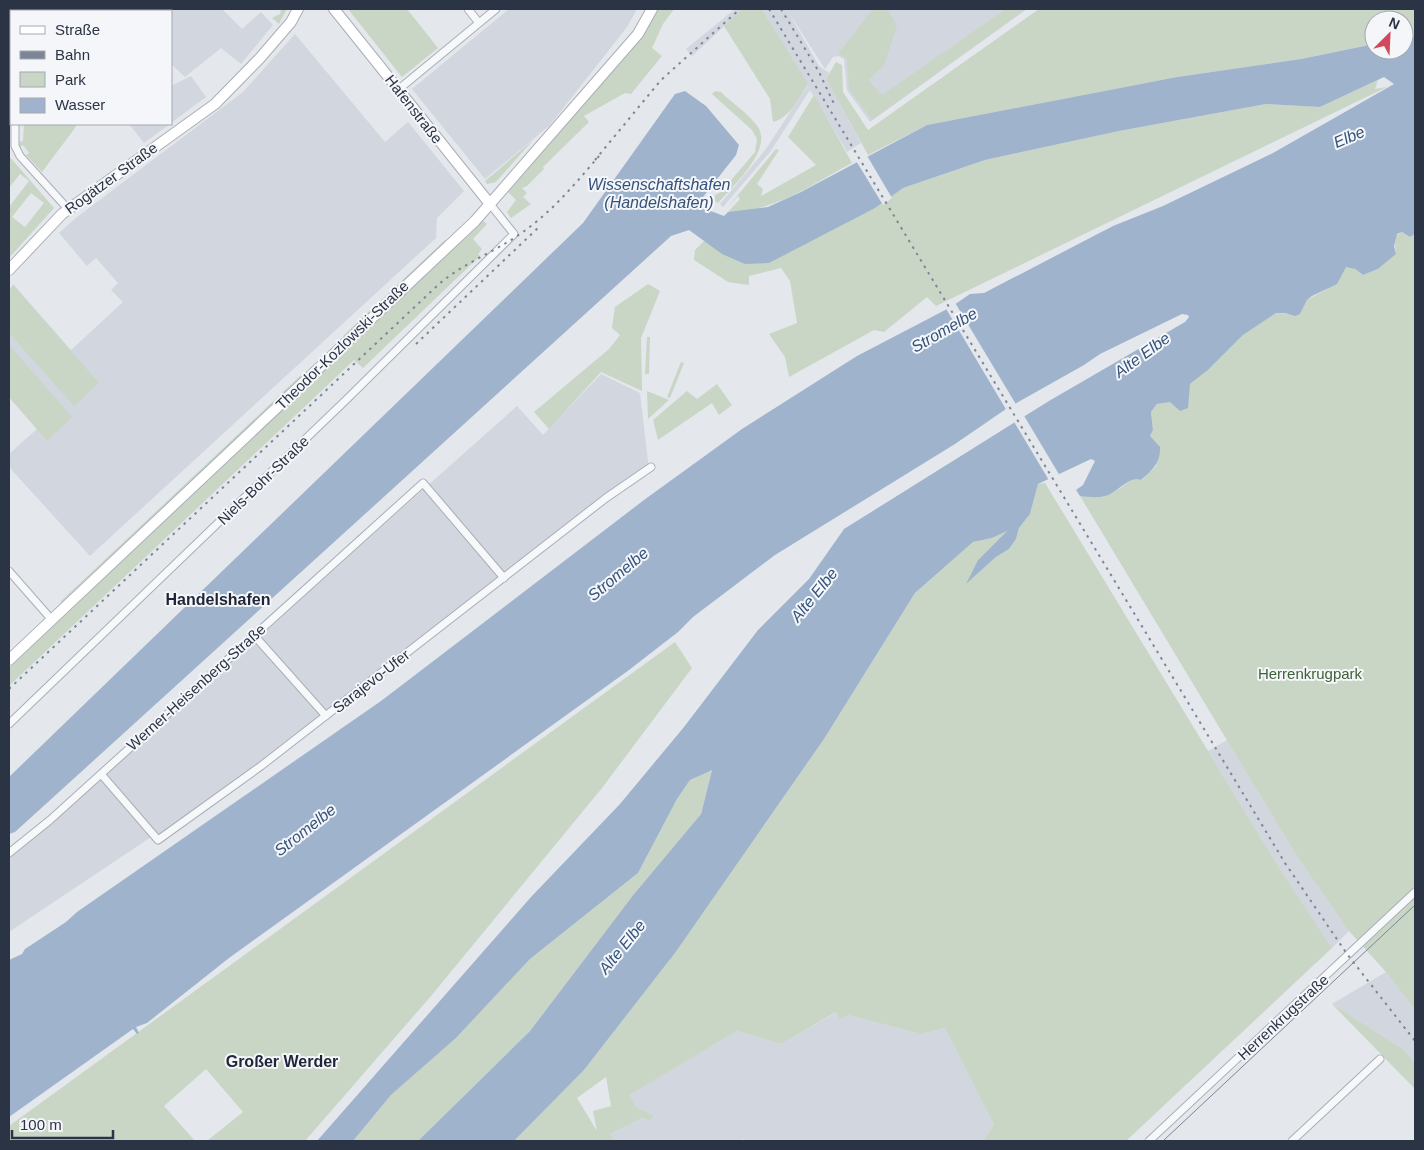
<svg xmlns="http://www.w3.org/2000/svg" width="1424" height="1150" viewBox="0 0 1424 1150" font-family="Arial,sans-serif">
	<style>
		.built { fill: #d2d6de }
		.green { fill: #c9d6c5; fill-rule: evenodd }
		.water { fill: #9fb4cc }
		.pier { fill: #e4e7ec }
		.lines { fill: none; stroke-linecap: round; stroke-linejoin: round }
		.street-casing { stroke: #a9aeb7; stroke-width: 9 }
		.secondary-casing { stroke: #a9aeb7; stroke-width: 12 }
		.street { stroke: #f7f8fa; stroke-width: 7 }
		.secondary { stroke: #fff; stroke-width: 10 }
		.tram { stroke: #7d8696; stroke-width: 1 }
		.rail { stroke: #7d8696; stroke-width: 2; stroke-dasharray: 2.5 5; stroke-linecap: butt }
		.labels { text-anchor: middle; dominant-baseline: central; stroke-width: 4; stroke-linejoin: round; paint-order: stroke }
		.street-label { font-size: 15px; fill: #2b3445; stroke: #f4f6f9 }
		.park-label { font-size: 15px; fill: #3f6138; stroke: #f4f6f9 }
		.water-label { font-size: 16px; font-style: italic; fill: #34527a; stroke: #f4f6f9 }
		.neighbourhood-label { font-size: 16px; font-weight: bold; fill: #1d2536; stroke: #f4f6f9 }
	</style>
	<rect width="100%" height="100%" fill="#e4e7ec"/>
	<!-- built -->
	<path class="built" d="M 128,9 L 222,9 L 242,29 L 261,12 L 273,25 L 241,64 L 221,48 L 185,77 L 171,64 L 171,11 L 125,11 Z
		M 509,9 L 637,9 L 627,27 L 550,125 L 485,179 L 412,89 Z
		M 735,9 L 743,9 L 692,56 L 686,49 Z
		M 762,9 L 1027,9 L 870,122 L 847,90 L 844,59 L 839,56 L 833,57 L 825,69 L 787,10 L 819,66 L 829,73 L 826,79 L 861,143 L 847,152 L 810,90 L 770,152 L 723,207 L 720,204 L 766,149 L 808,85 Z
		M 295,34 L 385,142 L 408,122 L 464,191 L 437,218 L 436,238 L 90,556 L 9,467 L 9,454 L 37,429 L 9,397 L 9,291 L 13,284 L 71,350 L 123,302 L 111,290 L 118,283 L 96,258 L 87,266 L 59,233 L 77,217 L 243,92 Z
		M 191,76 L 206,97 L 171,123 L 171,86 Z
		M 129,124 L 170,124 L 144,143 Z
		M 601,374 L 640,393 L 649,470 L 329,717 L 162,841 L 104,774 L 517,406 L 543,435 Z
		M 1227,740 L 1296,855 L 1349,931 L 1332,948 L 1278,866 L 1208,751 Z
		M 100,779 L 151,837 L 9,932 L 9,857 Z
		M 1386,972 L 1415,1010 L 1415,1063 L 1403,1049 L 1332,1004 Z
		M 837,1012 L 921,1034 L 945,1028 L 994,1125 L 983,1141 L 749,1141 L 743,1139 L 742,1141 L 614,1141 L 610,1134 L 642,1118 L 649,1121 L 652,1115 L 636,1107 L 628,1095 L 737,1031 L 781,1044 Z"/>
	<!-- green -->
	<path class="green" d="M 281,9 L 287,9 L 279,24 L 272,18 L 280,14 Z
		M 348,9 L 407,9 L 438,48 L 402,77 Z
		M 656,9 L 674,9 L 663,24 L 652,48 L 662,56 L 631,94 L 625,93 L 584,116 L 589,122 L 543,167 L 544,169 L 527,186 L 522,188 L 527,193 L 523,197 L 531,204 L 511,218 L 507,212 L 516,200 L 508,192 L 644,34 Z
		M 743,9 L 762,9 L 808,84 C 798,99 791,117 773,122 L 770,99 L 724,26 Z
		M 873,9 L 887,9 L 897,25 L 884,65 L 868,80 L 882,95 L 1006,9 L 1026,9 L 872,120 L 849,89 L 847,58 L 838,54 Z
		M 1039,9 L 1415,9 L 1415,36 L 1404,38 L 1404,20 L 1374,20 L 1374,44 L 1301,59 L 1177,77 L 927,125 L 868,155 L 826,79 L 836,62 L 842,65 L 843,92 L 868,130 Z
		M 1378,80 L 1375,89 L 1387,87 L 936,306 L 927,297 L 884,332 L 874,330 L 789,377 L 785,357 L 769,334 L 797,323 L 790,281 L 781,268 L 749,276 L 749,285 L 728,282 L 694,260 L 695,250 L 705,240 L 722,254 L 874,208 L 903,188 L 985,160 L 1119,131 L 1266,104 L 1320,107 Z
		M 715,91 L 721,92 C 732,103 749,114 758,127 C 773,150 732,187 718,203 L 715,201 L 715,195 L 721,192 L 755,152 L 757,139 L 752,130 L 712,94 Z
		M 814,95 L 852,163 C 812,184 775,212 728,212 L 740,199 L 738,196 L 728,207 L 776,149 L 779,150 L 757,184 L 763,189 L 761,196 L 816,165 L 788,137 Z
		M 24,124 L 76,124 L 75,128 L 42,172 L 26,155 L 29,153 L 23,145 L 18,148 L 18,142 L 23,141 Z
		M 533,140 L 496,182 L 487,184 L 485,181 Z
		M 9,156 L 54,208 L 9,258 L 9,207 L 29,181 L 20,174 L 9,188 ZM 31,193 L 44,203 L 25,227 L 12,217 Z
		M 482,220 L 487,224 L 473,239 L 482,249 L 478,254 L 480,256 L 363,368 L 354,360 L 9,686 L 9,668 L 259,428 L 336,360 Z
		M 1402,232 L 1410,237 L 1415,234 L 1415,1010 L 1386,972 L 1349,931 L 1296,855 L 1080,496 C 1093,497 1104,495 1116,490 C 1125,487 1130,476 1142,480 L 1156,466 L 1150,436 L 1153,430 L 1151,412 L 1157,404 L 1187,398 L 1190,384 L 1208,370 L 1243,335 L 1276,313 L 1300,314 L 1307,300 L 1327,289 L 1346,267 L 1352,267 L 1363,275 L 1378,269 L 1396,254 L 1394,237 Z
		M 445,240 L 446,241 L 343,338 L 344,335 Z
		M 648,284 L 660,291 L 641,338 L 642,391 L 601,372 L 549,429 L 534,412 L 609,349 L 620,335 L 612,328 L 615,307 Z
		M 13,285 L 99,383 L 74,406 L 9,333 L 9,292 Z
		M 647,337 L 650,337 L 649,374 L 645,374 Z
		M 9,345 L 72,417 L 47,441 L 9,397 Z
		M 681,362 L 684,363 L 670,398 L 667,397 Z
		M 302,374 L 303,375 L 61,603 L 61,601 Z
		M 717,384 L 732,405 L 719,415 L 712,403 L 658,440 L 653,420 L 687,391 L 697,399 Z
		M 647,391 L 669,400 L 648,419 Z
		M 1045,483 L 1278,866 L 1332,948 L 1126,1141 L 983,1141 L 994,1125 L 945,1028 L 921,1034 L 848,1015 L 840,1019 L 836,1012 L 781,1044 L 737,1031 L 629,1095 L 636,1107 L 653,1115 L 650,1121 L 642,1118 L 610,1134 L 614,1141 L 514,1141 L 584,1070 L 675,953 L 824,739 L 915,593 L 973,542 L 992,538 L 1008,530 L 978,560 L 967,583 L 996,557 L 1009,549 L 1016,539 L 1019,528 L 1030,514 L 1038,484 ZM 606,1077 L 611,1106 L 593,1111 L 597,1131 L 577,1098 Z
		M 675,642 L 692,668 L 602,788 L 431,996 L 305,1141 L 207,1141 L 243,1112 L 206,1069 L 164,1106 L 195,1141 L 9,1141 L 9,1126 Z
		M 712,769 L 701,814 L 634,894 L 530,1031 L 418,1141 L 353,1141 L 391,1095 L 456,1038 L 530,959 L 638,873 L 677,799 L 690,780 Z
		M 1332,1004 L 1403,1049 L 1415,1063 L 1415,1089 Z"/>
	<!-- water -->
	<path class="water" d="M 1415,36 L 1415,234 L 1410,237 L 1402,232 L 1397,234 L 1394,246 L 1396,254 L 1378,269 L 1363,275 L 1355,269 L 1346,267 L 1337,284 L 1312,296 L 1307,300 L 1300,314 L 1295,316 L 1285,313 L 1276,313 L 1243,335 L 1208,370 L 1190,384 L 1188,408 L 1180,411 L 1170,402 L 1157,404 L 1151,412 L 1153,430 L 1150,436 L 1160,447 C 1161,462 1152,471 1141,480 C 1129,475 1117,493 1105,496 C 1096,498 1088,497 1080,496 L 1076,490 L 1083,485 L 1095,461 L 1091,459 L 1038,484 L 1030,514 L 1019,528 L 1016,539 L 1009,549 L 996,557 L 966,584 L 978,560 L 1007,531 L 992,538 L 973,542 L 915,593 L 824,739 L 675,953 L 584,1070 L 514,1141 L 418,1141 L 530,1031 L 634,894 L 701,814 L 712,770 L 690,780 L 677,799 L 638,873 L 530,959 L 456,1038 L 391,1095 L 353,1141 L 317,1141 L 531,897 L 620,804 L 684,727 L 758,630 L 809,579 L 844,529 L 1049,401 L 1185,322 L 1189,317 L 1188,315 L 1182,314 L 1100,354 L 1084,365 L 1006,409 L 955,444 L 775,555 L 693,617 L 678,632 L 629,670 L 229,958 L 147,1023 L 136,1027 L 139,1033 L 137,1034 L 133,1029 L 9,1117 L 9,960 L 22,954 L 25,949 L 66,922 L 77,912 L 381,701 L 644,500 L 742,429 L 857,356 L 951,307 L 970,294 L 984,293 L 1113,226 L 1163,206 L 1273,153 L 1394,84 L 1384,77 L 1320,107 L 1266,104 L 1119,131 L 985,160 L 903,188 L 875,208 L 769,263 L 745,264 L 722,254 L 689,230 L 671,236 L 15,832 L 9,834 L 9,777 L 583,223 L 675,94 L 685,91 L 706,106 L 739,145 L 736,155 L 703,197 L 708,210 L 724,216 L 728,212 L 768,207 L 801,192 L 927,125 L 1177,77 L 1301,59 L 1374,44 L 1374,50 L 1404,50 L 1404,38 Z"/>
	<!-- pier -->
	<path class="pier" d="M 866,154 L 892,198 L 883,205 L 855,159 Z
		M 954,301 L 1017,406 L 1007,411 L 945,307 Z
		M 1023,414 L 1060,476 L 1050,482 L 1013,420 Z"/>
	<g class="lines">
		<defs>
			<path id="street" d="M 468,9 L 479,23
				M 111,11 L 114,9
				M 9,80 L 11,81
				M 399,89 L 496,9
				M 15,124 L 15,146 L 20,156 L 68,209
				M 9,571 L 52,620
				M 253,634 L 326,716
				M 9,724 L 347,399 L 514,234 L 490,204
				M 101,774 L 158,840 L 261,766 L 606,498 L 651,467
				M 9,853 L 50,820 L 423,483 L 504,578
				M 1149,1141 L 1415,892
				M 1292,1141 L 1380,1059"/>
			<path id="secondary" d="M 334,9 L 490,204
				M 9,270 L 62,214 L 215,104 L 260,58 L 291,22 L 298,9
				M 9,660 L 475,221 L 638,34 L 652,9"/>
		</defs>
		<!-- street casing -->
		<use href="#street" class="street-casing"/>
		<!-- secondary casing -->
		<use href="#secondary" class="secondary-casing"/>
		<!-- street -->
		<use href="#street" class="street"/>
		<!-- secondary -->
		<use href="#secondary" class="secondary"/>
		<!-- tram -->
		<path class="tram" d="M 1163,1141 L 1415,905"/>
		<!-- rail -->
		<path class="rail" d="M 769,9 L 1285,863 L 1347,954 L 1415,1041
			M 781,9 L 819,72 L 835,106
			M 595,160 L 661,80 L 740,9
			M 416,344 L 541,225
			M 9,689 L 438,285 C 463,263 493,253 520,234 C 551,213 575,184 599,156"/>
	</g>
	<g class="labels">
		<!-- street labels -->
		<g class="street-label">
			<text transform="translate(414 109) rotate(52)">Hafenstraße</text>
			<text transform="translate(111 178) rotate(-36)">Rogätzer Straße</text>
			<text transform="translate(342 345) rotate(-44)">Theodor-Kozlowski-Straße</text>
			<text transform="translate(263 480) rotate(-44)">Niels-Bohr-Straße</text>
			<text transform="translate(371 681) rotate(-38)">Sarajevo-Ufer</text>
			<text transform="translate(196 687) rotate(-42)">Werner-Heisenberg-Straße</text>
			<text transform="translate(1283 1017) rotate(-43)">Herrenkrugstraße</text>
		</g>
		<!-- park labels -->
		<g class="park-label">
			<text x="1310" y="673">Herrenkrugpark</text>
		</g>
		<!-- water labels -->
		<g class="water-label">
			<text transform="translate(1349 137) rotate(-23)">Elbe</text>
			<text x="659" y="184">Wissenschaftshafen<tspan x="659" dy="18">(Handelshafen)</tspan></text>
			<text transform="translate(944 330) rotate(-30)">Stromelbe</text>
			<text transform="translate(1142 355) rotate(-36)">Alte Elbe</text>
			<text transform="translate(618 574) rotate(-40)">Stromelbe</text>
			<text transform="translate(814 595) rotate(-51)">Alte Elbe</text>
			<text transform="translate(305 830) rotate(-38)">Stromelbe</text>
			<text transform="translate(622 947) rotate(-51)">Alte Elbe</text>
		</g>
		<!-- neighbourhood labels -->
		<g class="neighbourhood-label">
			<text x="218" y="599">Handelshafen</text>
			<text x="282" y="1061">Großer Werder</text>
		</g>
	</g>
	<!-- border -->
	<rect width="1424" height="1150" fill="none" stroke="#2b3445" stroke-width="20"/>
	<!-- legend -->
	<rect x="10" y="10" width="162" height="115" fill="#f4f6f9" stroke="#a4a8b1"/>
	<rect x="20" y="26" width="25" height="8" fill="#ffffff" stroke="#a4a8b1"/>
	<text x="55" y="35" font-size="15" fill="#2b3445">Straße</text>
	<rect x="20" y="51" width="25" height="8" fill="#7d8696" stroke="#a4a8b1"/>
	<text x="55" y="60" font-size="15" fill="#2b3445">Bahn</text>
	<rect x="20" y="72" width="25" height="15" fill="#c9d6c5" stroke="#a4a8b1"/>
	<text x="55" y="85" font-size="15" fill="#2b3445">Park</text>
	<rect x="20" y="98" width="25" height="15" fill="#9fb4cc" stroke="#a4a8b1"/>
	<text x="55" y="110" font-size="15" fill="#2b3445">Wasser</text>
	<!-- north arrow -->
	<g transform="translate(1389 35) rotate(24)"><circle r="24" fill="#f4f6f9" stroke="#a4a8b1"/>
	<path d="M0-4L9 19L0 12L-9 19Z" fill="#d1495b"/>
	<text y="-8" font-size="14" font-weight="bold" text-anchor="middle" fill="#2b3445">N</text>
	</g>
	<!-- scale -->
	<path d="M12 1130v8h101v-8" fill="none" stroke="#2b3445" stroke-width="2.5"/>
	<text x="20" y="1130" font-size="15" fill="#2b3445" stroke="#f4f6f9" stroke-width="4" paint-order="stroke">100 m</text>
</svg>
